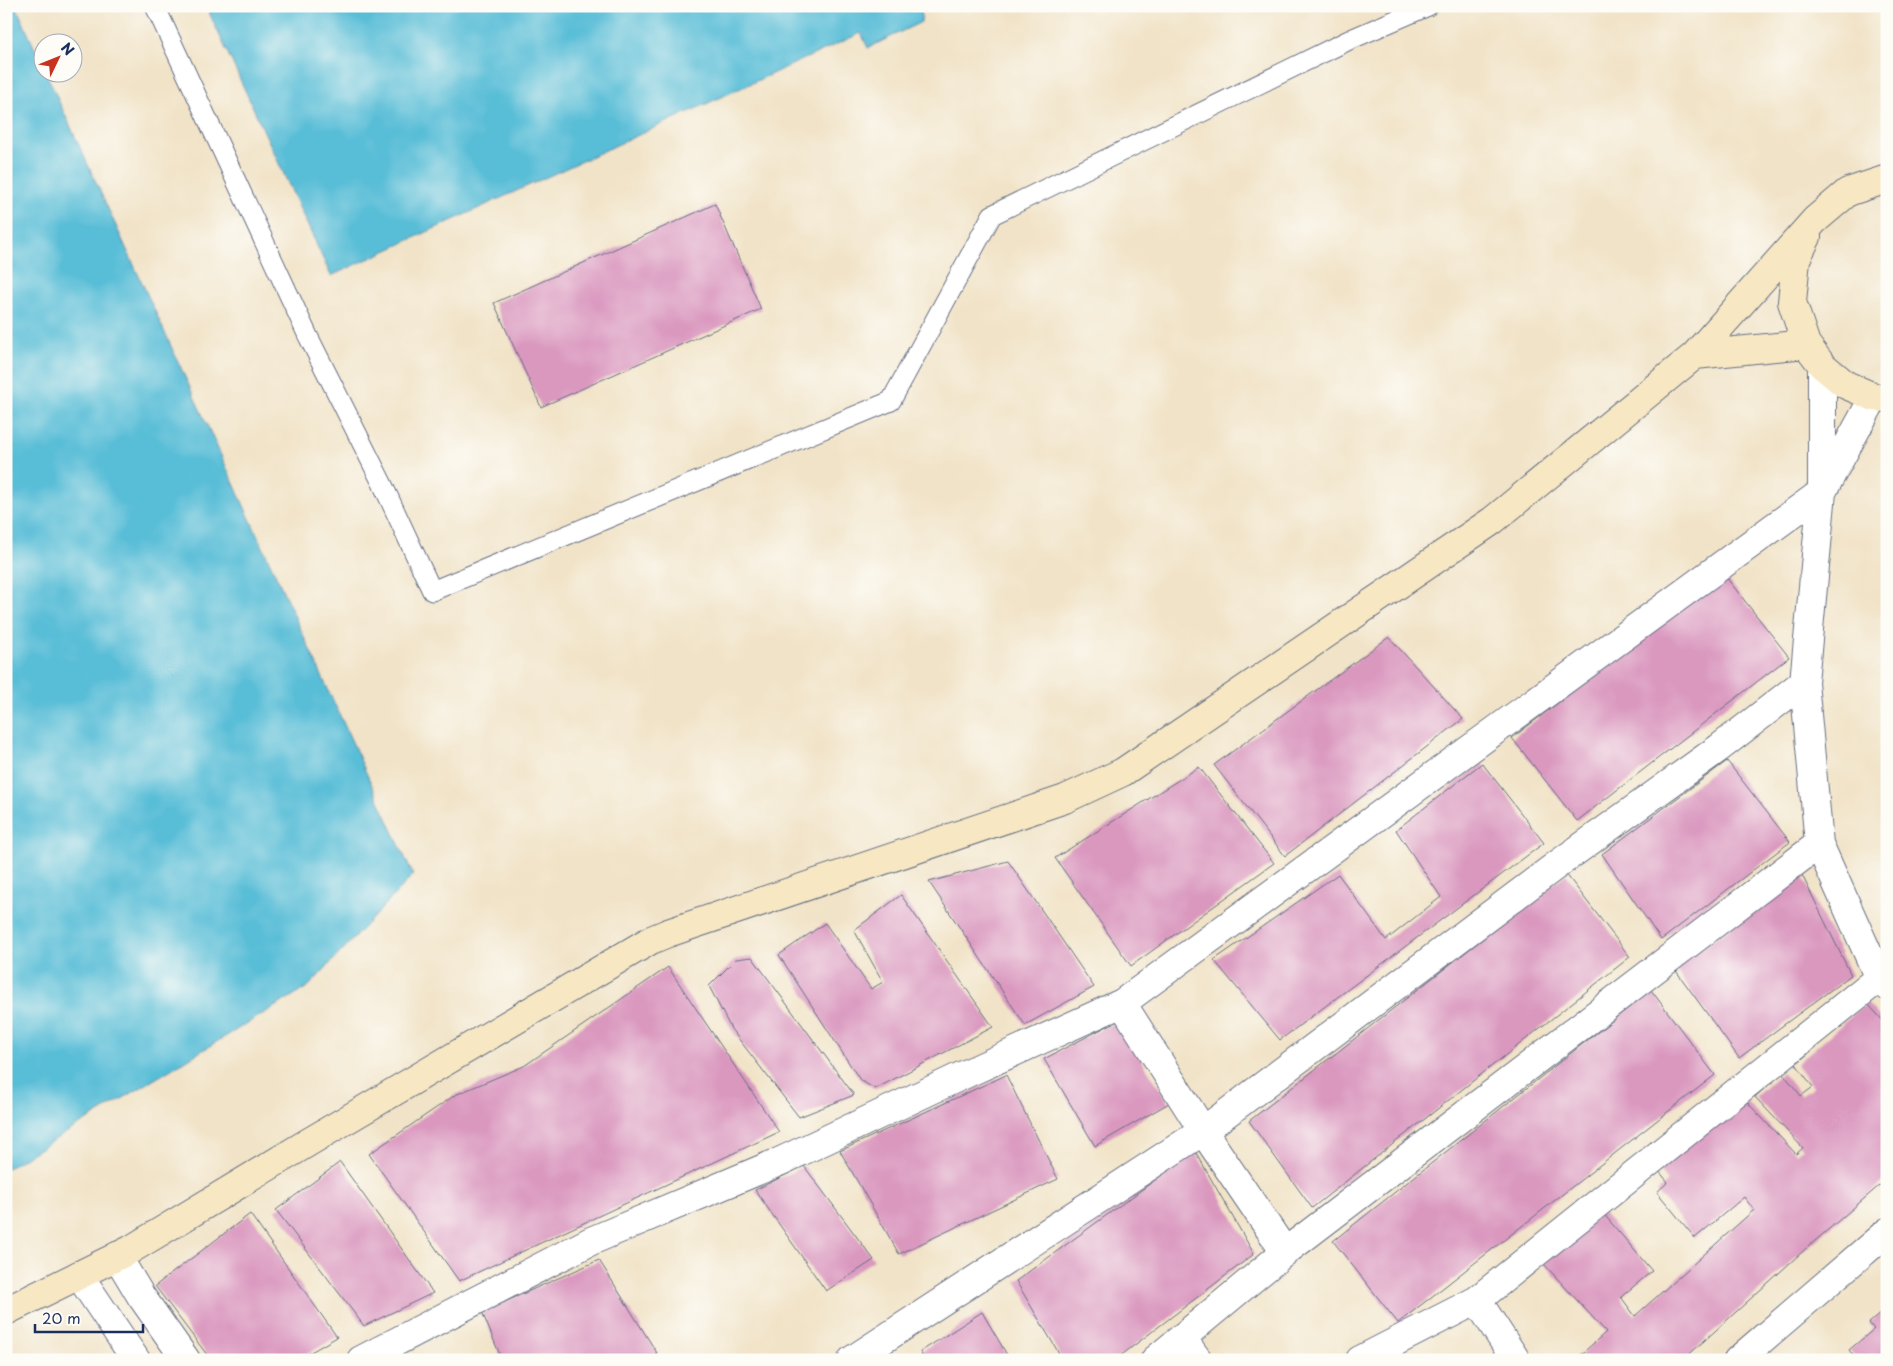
<svg xmlns="http://www.w3.org/2000/svg" width="1893" height="1366" viewBox="0 0 1893 1366" font-family="'Playpen Sans',sans-serif">
	<style>
		.water { fill: #59bdd7; stroke: #3a769a }
		.building { fill: #da98bf }
		.lines { fill: none; stroke-linecap: round; stroke-linejoin: round }
		.service-casing { stroke: #666e83; stroke-width: 21 }
		.minor-casing { stroke: #666e83; stroke-width: 30 }
		.tertiary-casing { stroke: #666e83; stroke-width: 30 }
		.secondary-casing { stroke: #666e83; stroke-width: 30 }
		.service { stroke: #fff; stroke-width: 19 }
		.minor { stroke: #fff; stroke-width: 28 }
		.tertiary { stroke: #fff; stroke-width: 28 }
		.secondary { stroke: #f7e8c3; stroke-width: 28 }
	</style>
	<rect width="100%" height="100%" fill="#fdfcf7"/>
	<filter id="ink" filterUnits="userSpaceOnUse"><feTurbulence type="fractalNoise" baseFrequency=".02" numOctaves="2"/><feDisplacementMap in="SourceGraphic" scale="10" xChannelSelector="R" yChannelSelector="G"/><feConvolveMatrix kernelMatrix="1 2 1 2 8 2 1 2 1" color-interpolation-filters="sRGB"/></filter>
	<filter id="wash" filterUnits="userSpaceOnUse"><feTurbulence type="fractalNoise" baseFrequency=".0096" numOctaves="4" result="noise"/><feDisplacementMap in="SourceGraphic" scale="20" xChannelSelector="R" yChannelSelector="G"/><feGaussianBlur stdDeviation="1.12" result="paint"/><feColorMatrix in="noise" values="0 0 0 0 0 0 0 0 0 0 0 0 0 0 0 0 0 1.4 0 .05"/><feComposite in="paint" operator="in"/></filter>
	<g filter="url(#wash)">
		<rect width="100%" height="100%" fill="#f1e3c7"/>
		<!-- water -->
		<path class="water" d="M 6,6 L 16,6 L 42,65 L 42,72 L 46,73 L 413,875 L 309,986 L 6,1169 Z
			M 206,6 L 922,6 L 921,22 L 868,48 L 861,33 L 331,276 Z"/>
		<g id="blocks">
			<!-- building -->
			<path class="building" d="M 715,204 L 761,309 L 541,407 L 494,303 Z
				M 1722,572 L 1789,657 L 1577,821 L 1512,738 L 1596,674 Z
				M 1389,637 L 1463,719 L 1285,856 L 1214,765 Z
				M 1727,761 L 1790,842 L 1661,940 L 1602,854 Z
				M 1482,763 L 1544,843 L 1280,1040 L 1214,960 L 1338,874 L 1386,940 L 1441,897 L 1396,830 Z
				M 1199,767 L 1274,863 L 1131,966 L 1055,858 Z
				M 1008,861 L 1094,987 L 1025,1025 L 929,882 Z
				M 1566,874 L 1630,957 L 1312,1208 L 1249,1121 Z
				M 1802,875 L 1851,975 L 1739,1058 L 1674,968 Z
				M 901,895 L 993,1027 L 875,1089 L 860,1080 L 779,955 L 825,923 L 871,989 L 883,982 L 854,930 Z
				M 752,957 L 854,1095 L 799,1117 L 731,1029 L 709,986 L 736,959 Z
				M 668,967 L 779,1132 L 459,1281 L 369,1154 L 455,1095 L 524,1066 Z
				M 1651,990 L 1715,1075 L 1398,1323 L 1333,1241 Z
				M 1867,1003 L 1887,1025 L 1887,1179 L 1801,1253 L 1683,1360 L 1575,1360 L 1606,1332 L 1543,1263 L 1602,1212 L 1652,1271 L 1621,1297 L 1635,1316 L 1754,1210 L 1744,1197 L 1695,1238 L 1657,1192 L 1668,1182 L 1658,1170 L 1745,1100 L 1796,1154 L 1803,1148 L 1755,1097 L 1782,1072 L 1801,1096 L 1813,1087 L 1796,1064 Z
				M 1117,1021 L 1169,1103 L 1095,1146 L 1044,1059 Z
				M 1006,1075 L 1058,1179 L 899,1254 L 840,1151 Z
				M 1195,1151 L 1254,1254 L 1115,1360 L 1063,1360 L 1016,1281 Z
				M 340,1162 L 433,1293 L 364,1326 L 276,1210 Z
				M 804,1166 L 874,1260 L 826,1291 L 755,1190 Z
				M 250,1214 L 337,1337 L 297,1360 L 211,1360 L 155,1286 Z
				M 599,1260 L 657,1353 L 642,1360 L 502,1360 L 482,1312 Z
				M 1887,1308 L 1887,1360 L 1857,1360 L 1849,1350 L 1874,1329 L 1869,1323 Z
				M 982,1312 L 1010,1360 L 925,1360 L 920,1352 Z"/>
		</g>
	</g>
	<g filter="url(#ink)">
		<use href="#blocks" fill-opacity="0" stroke="#666e83" stroke-width="1"/>
		<g class="lines">
			<defs>
				<path id="service" d="M 155,6 L 308,336 L 382,483 L 432,591 L 891,401 L 992,215 L 1349,40 L 1428,6"/>
				<path id="minor" d="M 1822,365 L 1822,492 L 1804,682 L 1819,844 L 1879,978 L 1887,986
					M 1122,1003 L 1203,1131 L 1285,1252
					M 1182,1338 L 1198,1360
					M 361,1360 L 591,1241 L 781,1161 L 959,1077 L 1122,1003 L 1822,492 L 1874,397
					M 852,1360 L 1203,1131 L 1558,864 L 1719,748 L 1804,682
					M 1155,1360 L 1285,1252 L 1819,844
					M 1360,1360 L 1477,1300
					M 1516,1360 L 1477,1300 L 1879,978
					M 1738,1360 L 1887,1232"/>
				<path id="tertiary" d="M 117,1256 L 141,1296 L 186,1360
					M 79,1275 L 136,1360"/>
				<path id="secondary" d="M 1807,237 L 1796,259 L 1792,302 L 1806,344 L 1822,365 L 1846,385 L 1874,397 L 1887,398
					M 1695,355 L 1806,344
					M 6,1311 L 130,1250 L 309,1142 L 651,940 L 668,933 L 1065,799 L 1123,772 L 1492,521 L 1695,355 L 1815,220 L 1848,192 L 1887,179"/>
			</defs>
			<!-- service casing -->
			<use href="#service" class="service-casing"/>
			<!-- minor casing -->
			<use href="#minor" class="minor-casing"/>
			<!-- tertiary casing -->
			<use href="#tertiary" class="tertiary-casing"/>
			<!-- secondary casing -->
			<use href="#secondary" class="secondary-casing"/>
			<!-- service -->
			<use href="#service" class="service"/>
			<!-- minor -->
			<use href="#minor" class="minor"/>
			<!-- tertiary -->
			<use href="#tertiary" class="tertiary"/>
			<!-- secondary -->
			<use href="#secondary" class="secondary"/>
		</g>
	</g>
	<!-- margin -->
	<rect width="1893" height="1366" fill="none" stroke="#fdfcf7" stroke-width="25"/>
	<!-- north arrow -->
	<g transform="translate(58 58) rotate(47)"><circle r="24" fill="#fdfcf7" stroke="#a3aaba"/>
	<path d="M0-4L9 19L0 12L-9 19Z" fill="#c8321e"/>
	<text y="-8" font-size="14" font-weight="bold" text-anchor="middle" fill="#1b2f5e">N</text>
	</g>
	<!-- scale -->
	<path d="M35 1324v8h108v-8" fill="none" stroke="#1b2f5e" stroke-width="2.5"/>
	<text x="42" y="1324" font-size="15" fill="#1b2f5e" stroke="#fdfcf7" stroke-width="4" paint-order="stroke">20 m</text>
</svg>
